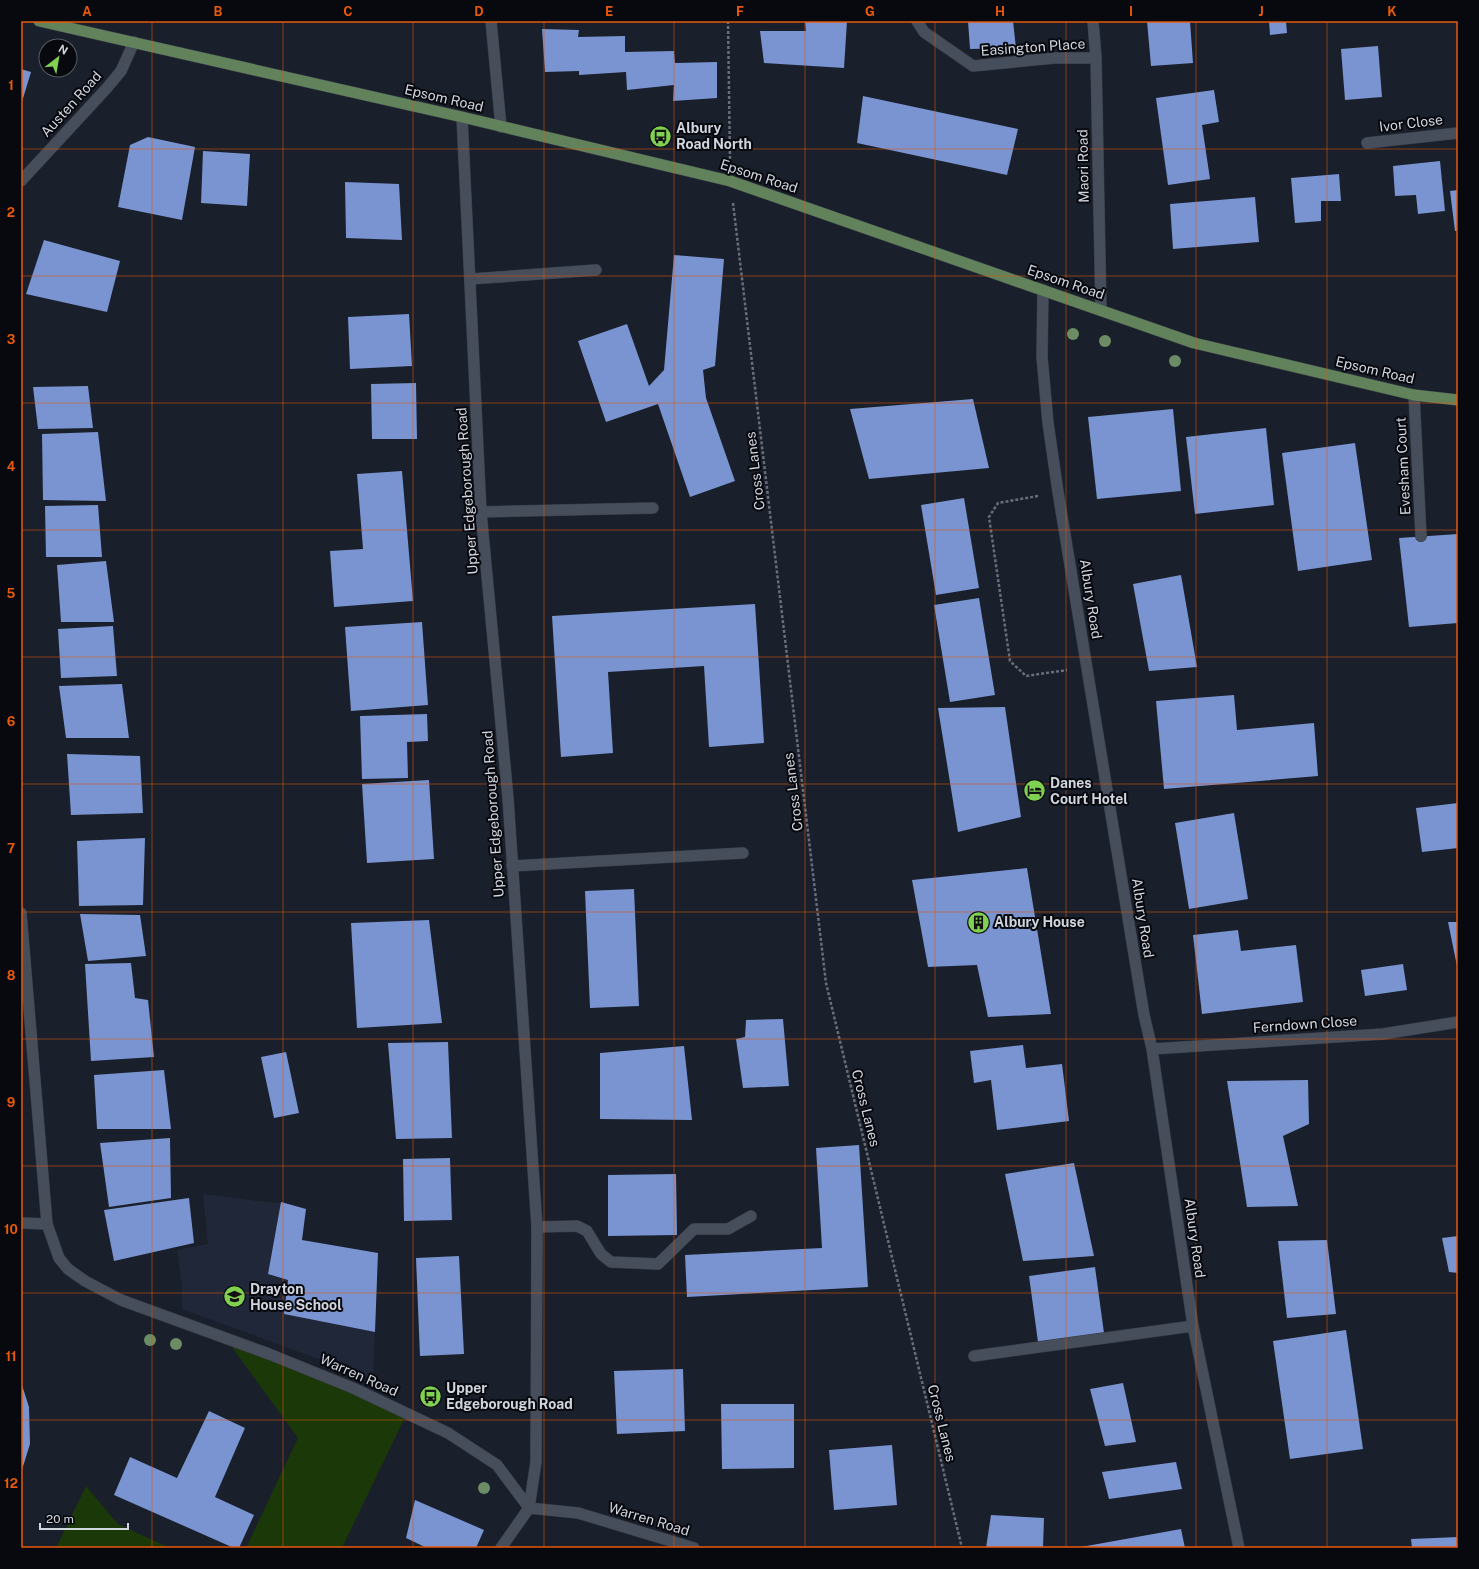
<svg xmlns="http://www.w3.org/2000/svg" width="1479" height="1569" viewBox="0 0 1479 1569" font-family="'Public Sans',sans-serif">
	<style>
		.built { fill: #1f2739 }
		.green { fill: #1b3808 }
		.building { fill: #7994d0 }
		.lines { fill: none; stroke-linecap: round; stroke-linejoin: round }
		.service-casing { stroke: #363a44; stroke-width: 12 }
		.minor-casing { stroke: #363a44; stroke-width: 12 }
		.primary-casing { stroke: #363a44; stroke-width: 12 }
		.path { stroke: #696e79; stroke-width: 2.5; stroke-dasharray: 3 2; stroke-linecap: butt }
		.service { stroke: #464d5b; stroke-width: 11 }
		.minor { stroke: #464d5b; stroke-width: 11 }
		.primary { stroke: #61825a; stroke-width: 11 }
		.tree { fill: #6b8c64 }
		.grid { fill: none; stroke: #e8590c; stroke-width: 1; stroke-opacity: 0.55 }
		.labels { text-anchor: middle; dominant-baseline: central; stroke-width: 4; stroke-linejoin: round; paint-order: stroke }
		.street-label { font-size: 14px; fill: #d1d5de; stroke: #07090e }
		.poi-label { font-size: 14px; font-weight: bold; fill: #d1d5de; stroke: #07090e; text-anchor: start }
		.neatline { fill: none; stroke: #e8590c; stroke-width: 1.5 }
		.grid-label { font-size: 13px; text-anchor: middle; font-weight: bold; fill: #e8590c }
	</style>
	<rect width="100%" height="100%" fill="#191f2b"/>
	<!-- built -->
	<path class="built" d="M 203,1194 L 275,1203 L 281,1202 L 268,1274 L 288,1280 L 284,1314 L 375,1332 L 373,1379 L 182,1309 L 182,1285 L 177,1250 L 208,1244 Z"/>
	<!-- green -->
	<path class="green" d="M 226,1339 L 407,1413 L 342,1548 L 246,1548 L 298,1438 Z
		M 86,1486 L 118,1524 L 170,1548 L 56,1548 Z"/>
	<!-- building -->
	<path class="building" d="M 805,21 L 847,21 L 844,68 L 764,63 L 760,31 L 806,31 Z
		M 968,21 L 1013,21 L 1016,48 L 970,49 Z
		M 1147,21 L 1190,21 L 1193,63 L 1151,66 Z
		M 1269,21 L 1286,21 L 1287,33 L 1270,35 Z
		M 542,29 L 579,30 L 578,37 L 625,36 L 625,52 L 674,51 L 675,63 L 717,62 L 717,98 L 673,101 L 674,85 L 627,90 L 626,72 L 579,75 L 579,71 L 545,72 Z
		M 1378,46 L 1382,97 L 1345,100 L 1341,49 Z
		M 21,69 L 31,72 L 21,105 Z
		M 1214,90 L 1219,122 L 1202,125 L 1210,179 L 1168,185 L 1156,98 Z
		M 863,96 L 1018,129 L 1007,175 L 857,143 Z
		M 148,137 L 195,147 L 182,220 L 118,207 L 130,145 Z
		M 203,151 L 250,154 L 247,206 L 201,203 Z
		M 1440,161 L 1445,211 L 1418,214 L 1416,195 L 1395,196 L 1393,166 Z
		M 1339,174 L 1341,201 L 1321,201 L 1321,221 L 1295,223 L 1291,178 Z
		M 345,182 L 399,184 L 402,240 L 346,238 Z
		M 1458,190 L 1458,231 L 1455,231 L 1450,191 Z
		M 1255,197 L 1259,242 L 1173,249 L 1170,204 Z
		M 44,240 L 120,261 L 107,312 L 26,294 Z
		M 674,255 L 724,259 L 715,366 L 703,370 L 706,398 L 735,481 L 690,497 L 658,404 L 606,422 L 578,341 L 627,324 L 649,386 L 664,370 Z
		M 409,314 L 412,366 L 350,369 L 348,317 Z
		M 416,383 L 417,439 L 372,439 L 371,384 Z
		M 88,386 L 93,428 L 38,429 L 33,387 Z
		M 973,399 L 989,468 L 869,479 L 850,409 Z
		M 1173,409 L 1181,491 L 1097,499 L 1088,417 Z
		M 1266,428 L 1274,505 L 1195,514 L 1186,437 Z
		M 98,432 L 106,501 L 43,500 L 42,434 Z
		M 1355,443 L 1372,560 L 1298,571 L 1282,453 Z
		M 402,471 L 413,601 L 334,607 L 330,551 L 363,549 L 357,474 Z
		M 964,498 L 979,588 L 936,595 L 921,505 Z
		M 98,505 L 102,557 L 46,557 L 45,506 Z
		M 1458,534 L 1458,623 L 1409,627 L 1399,538 Z
		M 106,561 L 114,622 L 61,622 L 57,565 Z
		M 1181,575 L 1197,667 L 1149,671 L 1133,584 Z
		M 979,598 L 995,695 L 950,702 L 934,605 Z
		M 755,604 L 764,743 L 709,747 L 704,666 L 608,672 L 613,753 L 561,757 L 552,616 Z
		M 422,622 L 428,705 L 351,711 L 345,627 Z
		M 113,626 L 117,676 L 61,678 L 58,629 Z
		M 122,684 L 129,738 L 66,738 L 59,686 Z
		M 1234,695 L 1237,730 L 1314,723 L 1318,776 L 1164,789 L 1156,701 Z
		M 1005,707 L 1021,817 L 958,832 L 938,708 Z
		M 427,714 L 428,741 L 407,742 L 408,778 L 362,779 L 360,716 Z
		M 67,754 L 140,756 L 143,813 L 71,815 Z
		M 429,780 L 434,859 L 367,863 L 362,784 Z
		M 1458,803 L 1458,848 L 1422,852 L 1416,808 Z
		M 1234,813 L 1248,899 L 1189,909 L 1175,823 Z
		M 145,838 L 143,905 L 79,906 L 77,841 Z
		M 1027,868 L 1051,1014 L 988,1017 L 977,965 L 928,967 L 912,880 Z
		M 634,889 L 639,1006 L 590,1008 L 585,891 Z
		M 80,914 L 140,915 L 146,956 L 88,961 Z
		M 429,920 L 442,1023 L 357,1028 L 351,923 Z
		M 1448,922 L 1458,922 L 1458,966 L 1457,966 Z
		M 1238,930 L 1241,951 L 1296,945 L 1303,1002 L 1202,1014 L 1193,935 Z
		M 131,963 L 135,998 L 148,1000 L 154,1057 L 91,1061 L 85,964 Z
		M 1403,964 L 1407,990 L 1365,996 L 1361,970 Z
		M 783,1019 L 789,1086 L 743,1088 L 736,1039 L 745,1037 L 746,1020 Z
		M 448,1042 L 452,1138 L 396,1139 L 388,1043 Z
		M 1023,1045 L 1026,1068 L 1062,1064 L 1069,1121 L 997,1130 L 991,1080 L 974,1083 L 970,1051 Z
		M 684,1046 L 692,1120 L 600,1119 L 600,1053 Z
		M 286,1052 L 299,1113 L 274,1118 L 261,1057 Z
		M 164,1070 L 171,1129 L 97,1129 L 94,1075 Z
		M 1308,1080 L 1309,1124 L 1283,1136 L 1298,1206 L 1247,1207 L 1227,1081 Z
		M 170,1138 L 171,1198 L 109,1207 L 100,1143 Z
		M 859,1145 L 868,1287 L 687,1297 L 685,1255 L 822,1248 L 816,1148 Z
		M 450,1158 L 452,1220 L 404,1221 L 403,1159 Z
		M 1074,1163 L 1094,1256 L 1023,1261 L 1005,1174 Z
		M 676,1174 L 677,1235 L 608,1236 L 608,1175 Z
		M 189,1198 L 194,1243 L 114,1261 L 104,1210 Z
		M 281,1202 L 306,1209 L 302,1240 L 378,1253 L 375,1332 L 284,1314 L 288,1280 L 268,1274 Z
		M 1458,1236 L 1458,1273 L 1449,1272 L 1442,1238 Z
		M 1327,1240 L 1336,1314 L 1287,1318 L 1278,1241 Z
		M 459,1256 L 464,1354 L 420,1356 L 416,1258 Z
		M 1095,1267 L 1104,1333 L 1038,1342 L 1029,1276 Z
		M 1346,1330 L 1363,1449 L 1290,1459 L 1273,1341 Z
		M 683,1369 L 685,1431 L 617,1434 L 614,1371 Z
		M 21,1382 L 29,1407 L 30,1444 L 21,1473 Z
		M 1123,1383 L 1136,1442 L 1105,1446 L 1090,1389 Z
		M 721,1404 L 794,1404 L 794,1468 L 722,1469 Z
		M 209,1411 L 245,1428 L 215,1497 L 254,1515 L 239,1548 L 234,1548 L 114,1495 L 130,1457 L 177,1478 Z
		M 892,1445 L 897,1505 L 834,1510 L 829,1450 Z
		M 1176,1462 L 1182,1489 L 1109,1499 L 1102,1472 Z
		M 415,1500 L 484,1530 L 476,1548 L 427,1548 L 406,1538 Z
		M 991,1515 L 1044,1518 L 1043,1548 L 986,1548 Z
		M 1181,1529 L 1185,1548 L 1082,1548 L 1081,1547 Z
		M 1458,1537 L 1458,1548 L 1412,1548 L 1411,1539 Z"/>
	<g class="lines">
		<defs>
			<path id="service" d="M 470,279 L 596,270
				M 1414,395 L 1421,536
				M 481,512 L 653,508
				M 512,866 L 743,853
				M 537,1227 L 577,1226 L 587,1231 L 601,1254 L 611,1262 L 658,1264 L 694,1229 L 728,1229 L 751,1216
				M 974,1356 L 1193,1326"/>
			<path id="minor" d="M 491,21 L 501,127
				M 917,21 L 924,32 L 973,66 L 1055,58 L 1096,58
				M 1093,21 L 1096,58 L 1101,310
				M 462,117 L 481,512 L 508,798 L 537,1227 L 536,1462 L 529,1508 L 501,1548
				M 1367,143 L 1458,133
				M 21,181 L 106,89 L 121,71 L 134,42
				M 1043,290 L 1042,357 L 1048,423 L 1058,492 L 1144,1015 L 1152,1049 L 1193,1326 L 1239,1548
				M 21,913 L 47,1224 L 59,1258 L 68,1269 L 85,1281 L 121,1300 L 269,1354 L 353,1388 L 448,1433 L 497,1465 L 529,1508 L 578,1513 L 694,1548
				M 1152,1049 L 1383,1034 L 1458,1022
				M 21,1223 L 47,1224"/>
			<path id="primary" d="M 39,21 L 462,117 L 730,181 L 1194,343 L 1414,395 L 1458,400"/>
		</defs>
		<!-- service casing -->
		<use href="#service" class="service-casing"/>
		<!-- minor casing -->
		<use href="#minor" class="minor-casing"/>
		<!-- primary casing -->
		<use href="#primary" class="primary-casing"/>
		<!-- path -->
		<path class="path" d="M 728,21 L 730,160
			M 733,203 L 826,983 L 962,1548
			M 1038,496 L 998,503 L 989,517 L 1010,661 L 1026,676 L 1067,670"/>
		<!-- service -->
		<use href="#service" class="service"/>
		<!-- minor -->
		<use href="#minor" class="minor"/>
		<!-- primary -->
		<use href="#primary" class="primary"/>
	</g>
	<!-- trees -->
	<g class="tree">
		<circle cx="1073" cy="334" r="6"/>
		<circle cx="1105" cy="341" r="6"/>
		<circle cx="1175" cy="361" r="6"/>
		<circle cx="150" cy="1340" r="6"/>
		<circle cx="176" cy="1344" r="6"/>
		<circle cx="484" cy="1488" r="6"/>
	</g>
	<!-- grid -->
	<path class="grid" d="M 152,21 L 152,1548M 283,21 L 283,1548M 413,21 L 413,1548M 544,21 L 544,1548M 674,21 L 674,1548M 805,21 L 805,1548M 935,21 L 935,1548M 1066,21 L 1066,1548M 1196,21 L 1196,1548M 1327,21 L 1327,1548M 21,149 L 1458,149M 21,276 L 1458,276M 21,403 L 1458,403M 21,530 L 1458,530M 21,657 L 1458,657M 21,784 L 1458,784M 21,912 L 1458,912M 21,1039 L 1458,1039M 21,1166 L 1458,1166M 21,1293 L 1458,1293M 21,1420 L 1458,1420"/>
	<!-- icons -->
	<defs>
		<symbol id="bus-disc" viewBox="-11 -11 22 22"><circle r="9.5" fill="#80d051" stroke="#07090e"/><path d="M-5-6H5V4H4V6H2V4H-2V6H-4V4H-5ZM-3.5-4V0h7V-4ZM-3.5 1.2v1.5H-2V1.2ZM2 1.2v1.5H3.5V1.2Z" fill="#111"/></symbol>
		<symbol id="hotel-disc" viewBox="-11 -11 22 22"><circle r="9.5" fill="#80d051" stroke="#07090e"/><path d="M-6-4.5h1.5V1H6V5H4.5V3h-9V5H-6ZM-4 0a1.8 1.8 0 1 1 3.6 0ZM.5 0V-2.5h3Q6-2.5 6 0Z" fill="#111"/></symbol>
		<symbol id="building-disc" viewBox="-11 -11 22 22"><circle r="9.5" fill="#80d051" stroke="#07090e"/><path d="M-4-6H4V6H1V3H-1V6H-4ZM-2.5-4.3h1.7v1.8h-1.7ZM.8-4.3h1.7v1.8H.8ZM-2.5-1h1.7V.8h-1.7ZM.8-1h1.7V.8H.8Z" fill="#111"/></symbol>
		<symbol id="school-disc" viewBox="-11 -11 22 22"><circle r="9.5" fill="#80d051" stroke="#07090e"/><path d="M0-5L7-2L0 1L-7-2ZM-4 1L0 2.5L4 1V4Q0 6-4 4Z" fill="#111"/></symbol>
	</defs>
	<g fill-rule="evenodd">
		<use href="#bus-disc" x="648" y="124" width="25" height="25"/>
		<use href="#hotel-disc" x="1022" y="778" width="25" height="25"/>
		<use href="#building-disc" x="966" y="910" width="25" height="25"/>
		<use href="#school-disc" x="222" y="1284" width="25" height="25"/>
		<use href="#bus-disc" x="418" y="1384" width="25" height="25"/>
	</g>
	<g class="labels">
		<!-- street labels -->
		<g class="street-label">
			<text transform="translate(1033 47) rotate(-4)">Easington Place</text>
			<text transform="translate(444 98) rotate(13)">Epsom Road</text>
			<text transform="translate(71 104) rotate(-48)">Austen Road</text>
			<text transform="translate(1411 123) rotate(-7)">Ivor Close</text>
			<text transform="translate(1083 166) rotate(-91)">Maori Road</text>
			<text transform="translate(759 176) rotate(18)">Epsom Road</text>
			<text transform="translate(1066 282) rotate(19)">Epsom Road</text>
			<text transform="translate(1375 370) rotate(13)">Epsom Road</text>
			<text transform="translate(1403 466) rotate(-93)">Evesham Court</text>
			<text transform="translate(755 471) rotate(-97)">Cross Lanes</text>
			<text transform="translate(467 491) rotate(-94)">Upper Edgeborough Road</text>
			<text transform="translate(1091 599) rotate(81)">Albury Road</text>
			<text transform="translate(793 792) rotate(-97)">Cross Lanes</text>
			<text transform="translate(493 814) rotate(-94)">Upper Edgeborough Road</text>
			<text transform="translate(1143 918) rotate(81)">Albury Road</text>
			<text transform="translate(1305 1024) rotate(-4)">Ferndown Close</text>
			<text transform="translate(866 1108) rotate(76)">Cross Lanes</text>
			<text transform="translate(1195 1238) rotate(82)">Albury Road</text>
			<text transform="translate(359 1375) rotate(24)">Warren Road</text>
			<text transform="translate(942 1423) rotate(76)">Cross Lanes</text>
			<text transform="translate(649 1519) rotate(17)">Warren Road</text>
		</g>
		<!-- poi labels -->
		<g class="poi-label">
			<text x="676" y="128">Albury<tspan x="676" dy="16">Road North</tspan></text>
			<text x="1050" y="783">Danes<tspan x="1050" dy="16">Court Hotel</tspan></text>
			<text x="994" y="922">Albury House</text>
			<text x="250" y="1289">Drayton<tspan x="250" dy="16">House School</tspan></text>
			<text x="446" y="1388">Upper<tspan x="446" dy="16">Edgeborough Road</tspan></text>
		</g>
	</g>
	<!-- border -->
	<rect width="1479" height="1569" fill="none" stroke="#07090e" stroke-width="44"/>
	<!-- north arrow -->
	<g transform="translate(58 58) rotate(31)"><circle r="19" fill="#07090e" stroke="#585b61"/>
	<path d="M0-3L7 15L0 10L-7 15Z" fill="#80d051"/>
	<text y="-6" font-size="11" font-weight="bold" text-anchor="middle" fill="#d1d5de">N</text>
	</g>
	<!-- scale -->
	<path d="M40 1523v6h88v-6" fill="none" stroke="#d1d5de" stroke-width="2"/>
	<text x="46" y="1523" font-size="12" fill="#d1d5de" stroke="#07090e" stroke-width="3" paint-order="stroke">20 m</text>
	<rect x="22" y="22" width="1435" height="1525" class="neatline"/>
	<g class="grid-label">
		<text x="87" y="16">A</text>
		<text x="218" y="16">B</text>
		<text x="348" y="16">C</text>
		<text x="479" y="16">D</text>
		<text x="609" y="16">E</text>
		<text x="740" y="16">F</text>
		<text x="870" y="16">G</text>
		<text x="1000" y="16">H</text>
		<text x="1131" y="16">I</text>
		<text x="1261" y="16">J</text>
		<text x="1392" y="16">K</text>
		<text x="11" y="90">1</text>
		<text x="11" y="217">2</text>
		<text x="11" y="344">3</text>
		<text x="11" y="471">4</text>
		<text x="11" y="598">5</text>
		<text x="11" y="726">6</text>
		<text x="11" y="853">7</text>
		<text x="11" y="980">8</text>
		<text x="11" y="1107">9</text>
		<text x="11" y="1234">10</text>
		<text x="11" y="1361">11</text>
		<text x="11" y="1488">12</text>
	</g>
</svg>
